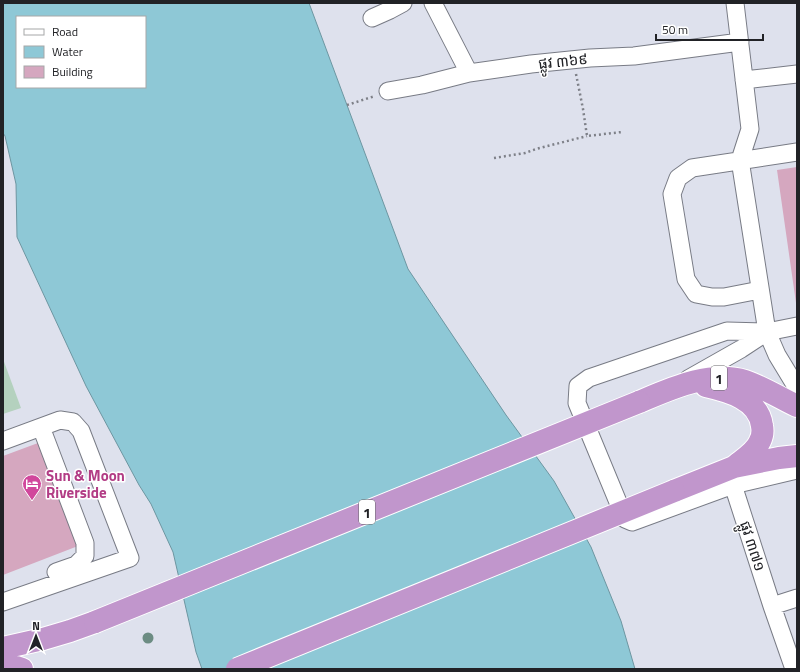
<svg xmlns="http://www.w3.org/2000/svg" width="800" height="672" viewBox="0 0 800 672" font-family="'Titillium Web','Noto Sans Khmer',sans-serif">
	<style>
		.green { fill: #b4d1be }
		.water { fill: #8ec8d6; stroke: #6d96a1; fill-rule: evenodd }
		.building { fill: #d5a7bf }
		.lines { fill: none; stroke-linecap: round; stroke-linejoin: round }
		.minor-casing { stroke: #787b85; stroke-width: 19 }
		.highway-casing { stroke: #fff; stroke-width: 24 }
		.path { stroke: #7e8088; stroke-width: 2.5; stroke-dasharray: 2 3; stroke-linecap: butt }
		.minor { stroke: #fff; stroke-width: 17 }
		.highway { stroke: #c196cc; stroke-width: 22 }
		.highway-bridge-casing { stroke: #fff; stroke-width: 24; stroke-linecap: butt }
		.highway-bridge { stroke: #c196cc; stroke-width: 22 }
		.tree { fill: #6c8c83 }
		.labels { text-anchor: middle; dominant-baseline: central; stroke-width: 3; stroke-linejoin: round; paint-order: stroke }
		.shield { fill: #fff; stroke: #646467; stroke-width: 1 }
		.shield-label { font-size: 14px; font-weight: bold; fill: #212226 }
		.street-label { font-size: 15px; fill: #212226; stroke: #fff }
		.hotel-label { font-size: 15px; font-weight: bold; fill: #b23c85; stroke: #fff; text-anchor: start }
	</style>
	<rect width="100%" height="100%" fill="#dee1ed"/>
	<!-- green -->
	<path class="green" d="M 3,359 L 21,408 L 3,414 Z"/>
	<!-- water -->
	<path class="water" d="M 3,3 L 309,3 L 408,269 L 506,415 L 554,481 L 591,547 L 621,621 L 635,669 L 202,669 L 196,652 L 173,552 L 151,504 L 139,485 L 86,386 L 17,237 L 16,184 L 5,136 L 3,133 ZM 17,17 L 145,17 L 145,87 L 17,87 Z"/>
	<!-- building -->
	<path class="building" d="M 797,167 L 797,303 L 796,303 L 777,170 Z
		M 38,443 L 78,546 L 3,575 L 3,456 Z"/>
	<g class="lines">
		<defs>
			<path id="minor" d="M 433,3 L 469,73
				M 735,3 L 750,129 L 740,160 L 767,332 L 777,355 L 797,388
				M 372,18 L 390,10 L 403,3
				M 744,80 L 797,74
				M 388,91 L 422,85 L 469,73 L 531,64 L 590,58 L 634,56 L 740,42
				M 760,290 L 724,297 L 712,297 L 696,294 L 686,279 L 672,194 L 678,178 L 692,168 L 797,152
				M 797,326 L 767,332 L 727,331 L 589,378 L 578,386 L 577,403 L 625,519 L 632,522 L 733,485 L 797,470
				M 688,379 L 741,349 L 767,332
				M 41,427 L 85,543 L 85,556 L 76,565 L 56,572
				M 3,441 L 60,420 L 73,422 L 81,431 L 130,558 L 3,602
				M 733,485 L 772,606 L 794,669
				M 772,606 L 797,598"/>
			<path id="highway" d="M 706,386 C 728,391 759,399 762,426 C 763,431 762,437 760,441 C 756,452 742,460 734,467
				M 639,402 C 670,389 710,370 745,381 C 763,387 780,398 797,406
				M 674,491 L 734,467 L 779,458 L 797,456
				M 3,648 L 43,639 L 70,631 L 95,622
				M 3,667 L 16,667 L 22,669"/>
		</defs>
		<!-- minor casing -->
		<use href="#minor" class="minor-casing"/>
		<!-- highway casing -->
		<use href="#highway" class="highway-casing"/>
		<!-- path -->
		<path class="path" d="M 576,74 L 583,109 L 587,136 L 622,132
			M 347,105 L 375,96
			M 494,158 L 525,153 L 536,149 L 587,136"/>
		<!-- minor -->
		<use href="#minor" class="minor"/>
		<!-- highway -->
		<use href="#highway" class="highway"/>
		<defs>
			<path id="highway-bridge" d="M 95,622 L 639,402
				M 237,669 L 674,491"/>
		</defs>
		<!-- highway-bridge casing -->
		<use href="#highway-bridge" class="highway-bridge-casing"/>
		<!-- highway-bridge -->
		<use href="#highway-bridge" class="highway-bridge"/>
	</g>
	<!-- trees -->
	<circle class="tree" cx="148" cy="638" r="5.5"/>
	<!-- icons -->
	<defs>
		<symbol id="hotel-pin" viewBox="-11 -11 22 30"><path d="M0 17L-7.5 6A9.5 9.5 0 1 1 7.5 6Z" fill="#d1479c" stroke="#fff"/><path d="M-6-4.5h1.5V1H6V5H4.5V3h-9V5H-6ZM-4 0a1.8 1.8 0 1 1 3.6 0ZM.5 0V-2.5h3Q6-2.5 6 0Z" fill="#fff"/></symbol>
	</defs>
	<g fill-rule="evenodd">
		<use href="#hotel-pin" x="21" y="473" width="22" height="30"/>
	</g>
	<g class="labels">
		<!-- shield labels -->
		<g class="shield">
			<rect x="711" y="366" width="16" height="24" rx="3"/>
			<rect x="359" y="500" width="16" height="24" rx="3"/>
		</g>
		<g class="shield-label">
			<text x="719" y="378">1</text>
			<text x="367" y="512">1</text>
		</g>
		<!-- street labels -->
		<g class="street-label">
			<text transform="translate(563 61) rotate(-6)">ផ្លូវ ៣៦៩</text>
			<text transform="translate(753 546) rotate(72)">ផ្លូវ ៣៧១</text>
		</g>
		<!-- hotel labels -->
		<g class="hotel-label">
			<text x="46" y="475">Sun &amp; Moon<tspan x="46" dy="17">Riverside</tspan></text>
		</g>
	</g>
	<!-- border -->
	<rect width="800" height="672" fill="none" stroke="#212226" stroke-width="8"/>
	<!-- legend -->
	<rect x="16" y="16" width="130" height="72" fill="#ffffff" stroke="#a6a7a8"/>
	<rect x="24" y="29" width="20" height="6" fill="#ffffff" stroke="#a6a7a8"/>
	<text x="52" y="36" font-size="12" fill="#212226">Road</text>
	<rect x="24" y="46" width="20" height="12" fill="#8ec8d6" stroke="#a6a7a8"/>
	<text x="52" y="56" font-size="12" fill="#212226">Water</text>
	<rect x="24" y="66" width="20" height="12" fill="#d5a7bf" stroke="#a6a7a8"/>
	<text x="52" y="76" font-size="12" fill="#212226">Building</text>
	<!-- north arrow -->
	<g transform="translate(36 636)" stroke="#ffffff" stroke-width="3" paint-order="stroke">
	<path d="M0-3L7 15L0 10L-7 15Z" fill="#212226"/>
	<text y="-6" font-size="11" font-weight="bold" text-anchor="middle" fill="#212226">N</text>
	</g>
	<!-- scale -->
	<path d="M656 34v6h107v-6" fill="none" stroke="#212226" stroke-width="2"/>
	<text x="662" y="34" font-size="12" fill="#212226" stroke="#ffffff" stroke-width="3" paint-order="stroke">50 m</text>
</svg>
